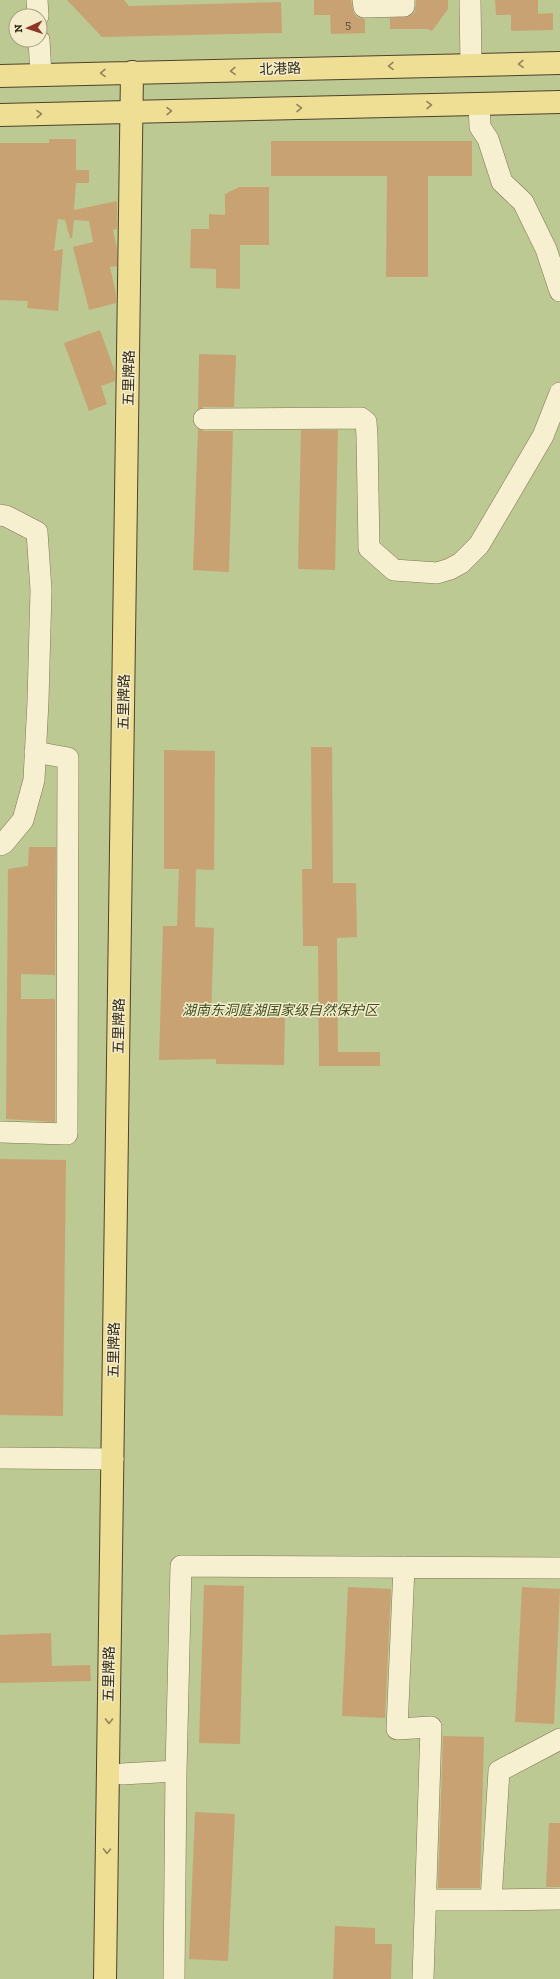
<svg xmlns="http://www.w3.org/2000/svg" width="560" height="1979" viewBox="0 0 560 1979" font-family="'Zilla Slab','Noto Sans SC',serif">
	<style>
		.green { fill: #bcc992; fill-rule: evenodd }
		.building { fill: #c9a274 }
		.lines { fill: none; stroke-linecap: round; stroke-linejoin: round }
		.minor-casing { stroke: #837457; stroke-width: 22 }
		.major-casing { stroke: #50412c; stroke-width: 24 }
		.minor { stroke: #f7f0d0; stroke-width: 21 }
		.major { stroke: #efdf94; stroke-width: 22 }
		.oneway { stroke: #918458 }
		.labels { text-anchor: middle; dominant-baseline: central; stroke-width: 3; stroke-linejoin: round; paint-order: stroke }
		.number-label { font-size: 12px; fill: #584831 }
		.street-label { font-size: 14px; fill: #332a1b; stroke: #f4edcc }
		.park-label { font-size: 14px; font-style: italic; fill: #3e4f22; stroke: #f4edcc }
	</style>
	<rect width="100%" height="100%" fill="#ece4bd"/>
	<!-- green -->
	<path class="green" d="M 0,0 L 560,0 L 560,1979 L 0,1979 ZM 16,16 L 40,16 L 40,40 L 16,40 Z"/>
	<!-- building -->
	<path class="building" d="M 67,0 L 124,0 L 129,6 L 281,2 L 282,33 L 102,37 Z
		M 314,0 L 351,0 L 354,14 L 359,18 L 365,19 L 365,33 L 331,34 L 330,15 L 314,15 Z
		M 416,0 L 448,0 L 448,9 L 432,31 L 428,29 L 390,29 L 390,18 L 410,16 L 415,12 Z
		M 495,0 L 538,0 L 538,14 L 553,13 L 553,30 L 511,31 L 511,15 L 496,15 Z
		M 49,139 L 76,139 L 76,170 L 89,170 L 89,183 L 76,183 L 74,210 L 117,201 L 117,229 L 113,230 L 117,249 L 117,266 L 110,267 L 116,294 L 116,303 L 89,310 L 73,247 L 93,242 L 89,221 L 74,220 L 72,238 L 70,238 L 65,220 L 58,219 L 54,251 L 63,249 L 58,311 L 27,308 L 28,301 L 0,300 L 0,143 L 49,143 Z
		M 271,141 L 472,141 L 472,176 L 428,176 L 428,277 L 386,277 L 387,176 L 271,176 Z
		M 239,187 L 269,187 L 269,245 L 240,245 L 240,289 L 216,288 L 216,269 L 190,268 L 191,229 L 209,229 L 209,214 L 225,215 L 225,194 Z
		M 100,330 L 115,372 L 115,381 L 101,386 L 107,404 L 89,411 L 64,343 Z
		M 199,354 L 236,355 L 234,407 L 204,407 L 198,409 Z
		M 198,429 L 204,431 L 233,431 L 229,572 L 193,570 Z
		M 301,430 L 338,430 L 335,570 L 298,569 Z
		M 311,747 L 332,747 L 333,883 L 356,883 L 357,937 L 337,938 L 338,1052 L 380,1052 L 380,1066 L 319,1066 L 318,946 L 303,946 L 302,869 L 312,869 Z
		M 164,750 L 215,751 L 214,870 L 196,869 L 195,927 L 214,928 L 211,1016 L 285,1018 L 284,1065 L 216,1064 L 216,1059 L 159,1060 L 163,926 L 177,926 L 179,869 L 164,869 Z
		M 29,847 L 56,847 L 55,975 L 21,974 L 21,999 L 55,999 L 55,1122 L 6,1119 L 8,869 L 28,866 Z
		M 0,1159 L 66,1160 L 63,1416 L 0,1415 Z
		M 204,1585 L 244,1586 L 240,1744 L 199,1743 Z
		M 348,1587 L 391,1589 L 385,1718 L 342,1716 Z
		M 522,1587 L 560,1589 L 554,1724 L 515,1722 Z
		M 51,1633 L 52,1666 L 90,1665 L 91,1681 L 0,1683 L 0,1635 Z
		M 443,1736 L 484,1737 L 480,1888 L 438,1888 Z
		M 195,1812 L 235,1814 L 228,1961 L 189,1959 Z
		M 549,1823 L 560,1823 L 560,1887 L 546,1887 Z
		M 335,1926 L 375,1928 L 375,1944 L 392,1944 L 391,1979 L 333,1979 Z"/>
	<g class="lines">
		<defs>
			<path id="minor" d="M 37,0 L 38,16
				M 363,0 L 364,7 L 404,6 L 404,0
				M 470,0 L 471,65
				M 39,40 L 41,75
				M 479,104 L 480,127 L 488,139 L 502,182 L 523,202 L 546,249 L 560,291
				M 204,419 L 361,418 L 366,422 L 367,436 L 369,548 L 394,570 L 437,573 L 450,569 L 461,563 L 479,545 L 502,506 L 543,436 L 560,393
				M 0,515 L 6,516 L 37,532 L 41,590 L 38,701 L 34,780 L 23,820 L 4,843 L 0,845
				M 0,1132 L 67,1134 L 68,758 L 35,752
				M 0,1458 L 113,1459
				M 404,1567 L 397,1729 L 431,1727 L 423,1979
				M 122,1774 L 176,1771 L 181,1566 L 560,1568
				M 426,1900 L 491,1900 L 499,1771 L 560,1739
				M 491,1900 L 560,1899
				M 174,1979 L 176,1771"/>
			<path id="major" d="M 0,76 L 560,63
				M 0,115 L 560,102
				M 105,1979 L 132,72"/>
		</defs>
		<!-- minor casing -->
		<use href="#minor" class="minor-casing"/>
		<!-- major casing -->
		<use href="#major" class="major-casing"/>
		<!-- minor -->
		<use href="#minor" class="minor"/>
		<!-- major -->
		<use href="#major" class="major"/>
	</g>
	<!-- one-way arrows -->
	<defs><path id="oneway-chevron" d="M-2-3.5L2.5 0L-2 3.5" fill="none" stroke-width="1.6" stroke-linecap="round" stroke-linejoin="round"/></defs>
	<g class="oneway">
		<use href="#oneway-chevron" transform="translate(521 64) rotate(179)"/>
		<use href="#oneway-chevron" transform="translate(391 66) rotate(179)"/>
		<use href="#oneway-chevron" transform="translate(233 71) rotate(178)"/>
		<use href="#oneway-chevron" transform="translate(103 73) rotate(179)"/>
		<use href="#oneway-chevron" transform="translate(429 105) rotate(-1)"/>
		<use href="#oneway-chevron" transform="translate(299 108) rotate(-1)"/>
		<use href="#oneway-chevron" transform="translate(169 111) rotate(-1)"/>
		<use href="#oneway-chevron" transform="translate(39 114) rotate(-1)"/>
		<use href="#oneway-chevron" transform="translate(109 1721) rotate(91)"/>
		<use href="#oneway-chevron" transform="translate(107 1851) rotate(91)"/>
	</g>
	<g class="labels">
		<!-- number labels -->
		<g class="number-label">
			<text x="348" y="24">5</text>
		</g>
		<!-- street labels -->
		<g class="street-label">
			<text transform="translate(280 69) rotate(-2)">北港路</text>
			<text transform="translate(129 378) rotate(-89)">五里牌路</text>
			<text transform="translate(124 702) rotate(-89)">五里牌路</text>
			<text transform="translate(119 1026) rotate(-89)">五里牌路</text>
			<text transform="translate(114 1350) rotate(-89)">五里牌路</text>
			<text transform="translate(109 1674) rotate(-89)">五里牌路</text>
		</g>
		<!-- park labels -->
		<g class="park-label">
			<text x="280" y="1010">湖南东洞庭湖国家级自然保护区</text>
		</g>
	</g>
	<!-- north arrow -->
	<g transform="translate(28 28) rotate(267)"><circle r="19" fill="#f4edcc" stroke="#a79f85"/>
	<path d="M0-3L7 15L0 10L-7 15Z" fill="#903529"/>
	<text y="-6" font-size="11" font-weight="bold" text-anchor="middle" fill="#332a1b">N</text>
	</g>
</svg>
